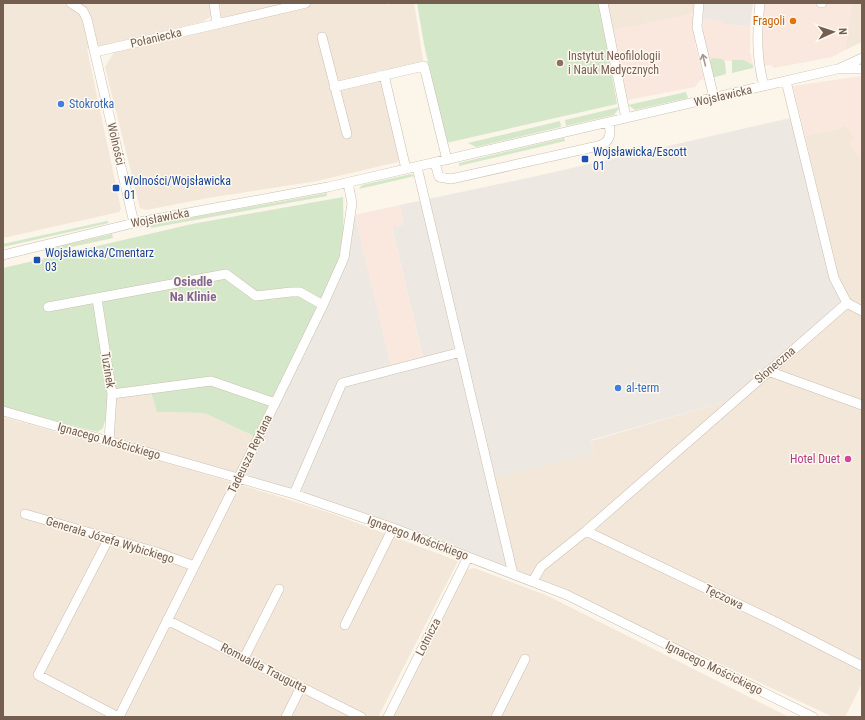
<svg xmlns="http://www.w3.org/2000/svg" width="865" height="720" viewBox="0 0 865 720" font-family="'Roboto Condensed',sans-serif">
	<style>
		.residential { fill: #f2e7d9 }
		.commercial { fill: #fae8df }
		.industrial { fill: #ede8e2 }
		.green { fill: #d4e8c9 }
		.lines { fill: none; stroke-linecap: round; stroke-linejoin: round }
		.minor-casing { stroke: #cdbeb0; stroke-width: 10 }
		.minor { stroke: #fff; stroke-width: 9 }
		.oneway { stroke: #a5968d }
		.food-dot { fill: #e8710a; stroke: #fef9f0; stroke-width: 1.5 }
		.education-dot { fill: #8d6e63; stroke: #fef9f0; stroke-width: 1.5 }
		.shop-dot { fill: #3f7fe0; stroke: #fef9f0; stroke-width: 1.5 }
		.transit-dot { fill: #1a4fb4; stroke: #fef9f0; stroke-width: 1.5 }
		.hotel-dot { fill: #d1479c; stroke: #fef9f0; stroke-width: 1.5 }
		.labels { text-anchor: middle; stroke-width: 3; stroke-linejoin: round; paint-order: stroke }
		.food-label { font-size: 12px; fill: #c56008; stroke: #fef9f0; text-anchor: end }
		.street-label { font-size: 12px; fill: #745e4f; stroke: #fef9f0 }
		.education-label { font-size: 12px; fill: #785e54; stroke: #fef9f0; text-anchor: start }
		.shop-label { font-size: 12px; fill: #366cbe; stroke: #fef9f0; text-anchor: start }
		.transit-label { font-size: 12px; fill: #164399; stroke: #fef9f0; text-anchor: start }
		.hotel-label { font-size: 12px; fill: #b23c85; stroke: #fef9f0; text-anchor: end }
		.neighbourhood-label { font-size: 13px; font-weight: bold; fill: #846790; stroke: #fef9f0 }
	</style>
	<rect width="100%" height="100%" fill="#fbf5ea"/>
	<path class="residential" d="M 3,3 L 210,3 L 212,16 L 202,22 L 87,49 L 121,209 L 119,212 L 3,238 Z
		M 220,3 L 387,3 L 388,5 L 394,3 L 414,3 L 424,66 L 384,75 L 399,159 L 398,162 L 317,181 L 208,198 L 146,210 L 140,208 L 105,67 L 114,52 L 222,28 Z
		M 606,3 L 694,3 L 693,14 L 611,31 Z
		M 852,3 L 862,3 L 862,42 L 845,50 Z
		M 845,124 L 855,139 L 850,143 L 862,160 L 862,683 L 845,717 L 833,717 L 567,592 L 539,580 L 544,568 L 850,301 L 838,278 L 805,136 L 841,128 Z
		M 150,389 L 157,412 L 204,413 L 258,438 L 239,477 L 109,441 L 112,394 Z
		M 737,398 L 541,567 L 533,581 L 513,574 L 491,479 L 594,453 L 591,441 Z
		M 3,417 L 195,471 L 290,500 L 333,514 L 458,561 L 378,717 L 3,717 Z
		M 474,568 L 548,596 L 789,717 L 392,717 L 466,570 Z"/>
	<path class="commercial" d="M 763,3 L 852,3 L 845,50 L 832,57 L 774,68 L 771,65 L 763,66 L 761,32 Z
		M 693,14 L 695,45 L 704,79 L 699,81 L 695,87 L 627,100 L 611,31 Z
		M 703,19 L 722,21 L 722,24 L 750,26 L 750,52 L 753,65 L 744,60 L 724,61 L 712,58 L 709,62 L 702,37 Z
		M 862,76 L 862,160 L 850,143 L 855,139 L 845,125 L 841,128 L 805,136 L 793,86 Z
		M 400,205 L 404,225 L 392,228 L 424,362 L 392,370 L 355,215 Z"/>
	<path class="industrial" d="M 704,3 L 753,3 L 750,26 L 722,24 L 722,21 L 703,19 Z
		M 795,117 L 832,270 L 847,303 L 737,398 L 591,440 L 594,454 L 491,479 L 513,574 L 239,477 L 323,305 L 352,203 L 392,370 L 424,361 L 392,227 L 404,225 L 400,205 L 537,176 Z"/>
	<path class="green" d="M 417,3 L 599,3 L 617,104 L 446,143 L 424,44 Z
		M 712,58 L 722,59 L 725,62 L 726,74 L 712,78 L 709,62 Z
		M 732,60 L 744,60 L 753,65 L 753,68 L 732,73 Z
		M 686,92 L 688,98 L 635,110 L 628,105 Z
		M 620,107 L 614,115 L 566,126 L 565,120 Z
		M 560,121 L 561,127 L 476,147 L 468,143 Z
		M 564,138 L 565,141 L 459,166 L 459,163 Z
		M 411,174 L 415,176 L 359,189 L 362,185 Z
		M 327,193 L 327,196 L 151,228 L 150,225 Z
		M 343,197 L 344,258 L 258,438 L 204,413 L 157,412 L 150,389 L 112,394 L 103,428 L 98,432 L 3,407 L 3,268 L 192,224 Z
		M 107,221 L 109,223 L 3,247 L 3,244 Z
		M 112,234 L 113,238 L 44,253 L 60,246 Z"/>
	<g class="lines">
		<defs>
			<path id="minor" d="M 71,3 L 83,11 L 87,19 L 134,223
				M 603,3 L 626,118
				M 699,3 L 697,27 L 714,98
				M 760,3 C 757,31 756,58 764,86
				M 821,3 L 822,3
				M 217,24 L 306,3
				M 322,37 L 347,134
				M 95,52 L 217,24 L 214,3
				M 840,68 L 862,58
				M 384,75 L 406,169
				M 334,87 L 424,66 L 447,160
				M 435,163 L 439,177 L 451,179 L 598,146 C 611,142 611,134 609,122
				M 417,167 L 513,574
				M 3,255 L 134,223 L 328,187 L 837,69 L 862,69
				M 97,299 L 112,394 L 109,441
				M 847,303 L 862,311
				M 48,307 L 226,274 L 256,296 L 291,292 L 300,292 L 323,305
				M 768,371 L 862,405
				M 112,394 L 211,381 L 275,403
				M 3,411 L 294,494 L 393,528 L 567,595 L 813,717
				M 294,494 L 342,383 L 461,352
				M 25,514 L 156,552 L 194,566
				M 586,531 L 776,622 L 862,666
				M 109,538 L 38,675 L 118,717
				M 533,581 L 541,567 L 586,531 L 847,303 L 834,278 L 786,81
				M 167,620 L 361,717
				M 345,625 L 393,528
				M 244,658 L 279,589
				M 119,717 L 239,477 L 323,305 L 344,258 L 352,203 L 348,183
				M 286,717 L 301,687
				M 388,717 L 468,557
				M 496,717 L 525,659"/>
		</defs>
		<use href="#minor" class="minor-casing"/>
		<use href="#minor" class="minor"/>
	</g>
	<defs><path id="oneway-shaft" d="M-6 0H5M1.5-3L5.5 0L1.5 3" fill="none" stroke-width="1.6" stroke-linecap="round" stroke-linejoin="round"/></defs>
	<use class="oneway" href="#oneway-shaft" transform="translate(704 60) rotate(-104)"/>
	<circle class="food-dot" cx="793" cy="21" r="4"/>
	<circle class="education-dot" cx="560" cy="63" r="4"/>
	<g class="shop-dot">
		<circle cx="61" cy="104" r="4"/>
		<circle cx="618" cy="388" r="4"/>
	</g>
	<g class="transit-dot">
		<rect x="581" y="155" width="8" height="8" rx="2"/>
		<rect x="112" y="184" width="8" height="8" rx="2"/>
		<rect x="33" y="256" width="8" height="8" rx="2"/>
	</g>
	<circle class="hotel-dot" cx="848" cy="459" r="4"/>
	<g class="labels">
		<g class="food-label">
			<text x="785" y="25">Fragoli</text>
		</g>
		<g class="street-label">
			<text transform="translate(156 38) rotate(-13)" y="4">Połaniecka</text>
			<text transform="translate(723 96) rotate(-13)" y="4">Wojsławicka</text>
			<text transform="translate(116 144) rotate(77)" y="4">Wolności</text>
			<text transform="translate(160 218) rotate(-11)" y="4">Wojsławicka</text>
			<text transform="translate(775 365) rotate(-41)" y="4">Słoneczna</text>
			<text transform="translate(108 370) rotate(81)" y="4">Tuzinek</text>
			<text transform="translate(109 441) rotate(16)" y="4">Ignacego Mościckiego</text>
			<text transform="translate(250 454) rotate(-64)" y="4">Tadeusza Reytana</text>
			<text transform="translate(418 538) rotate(20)" y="4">Ignacego Mościckiego</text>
			<text transform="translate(110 540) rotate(17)" y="4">Generała Józefa Wybickiego</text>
			<text transform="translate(724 597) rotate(26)" y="4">Tęczowa</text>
			<text transform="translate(428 637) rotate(-63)" y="4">Lotnicza</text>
			<text transform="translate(264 668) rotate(27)" y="4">Romualda Traugutta</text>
			<text transform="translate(714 668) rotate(26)" y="4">Ignacego Mościckiego</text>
		</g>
		<g class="education-label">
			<text x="568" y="60">Instytut Neofilologii<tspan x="568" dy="14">i Nauk Medycznych</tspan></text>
		</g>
		<g class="shop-label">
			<text x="69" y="108">Stokrotka</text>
			<text x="626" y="392">al-term</text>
		</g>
		<g class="transit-label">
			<text x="593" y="156">Wojsławicka/Escott<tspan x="593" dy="14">01</tspan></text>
			<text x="124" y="185">Wolności/Wojsławicka<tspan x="124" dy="14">01</tspan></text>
			<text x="45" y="257">Wojsławicka/Cmentarz<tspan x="45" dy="14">03</tspan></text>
		</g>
		<g class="hotel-label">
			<text x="840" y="463">Hotel Duet</text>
		</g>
		<g class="neighbourhood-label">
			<text x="193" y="286">Osiedle<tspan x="193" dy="15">Na Klinie</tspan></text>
		</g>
	</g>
	<rect width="865" height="720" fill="none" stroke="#745e4f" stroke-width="8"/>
	<g transform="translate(833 32) rotate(87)" stroke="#fef9f0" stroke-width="3" paint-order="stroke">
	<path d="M0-3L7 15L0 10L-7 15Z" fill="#745e4f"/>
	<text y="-6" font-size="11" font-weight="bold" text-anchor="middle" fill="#745e4f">N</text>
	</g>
</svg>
